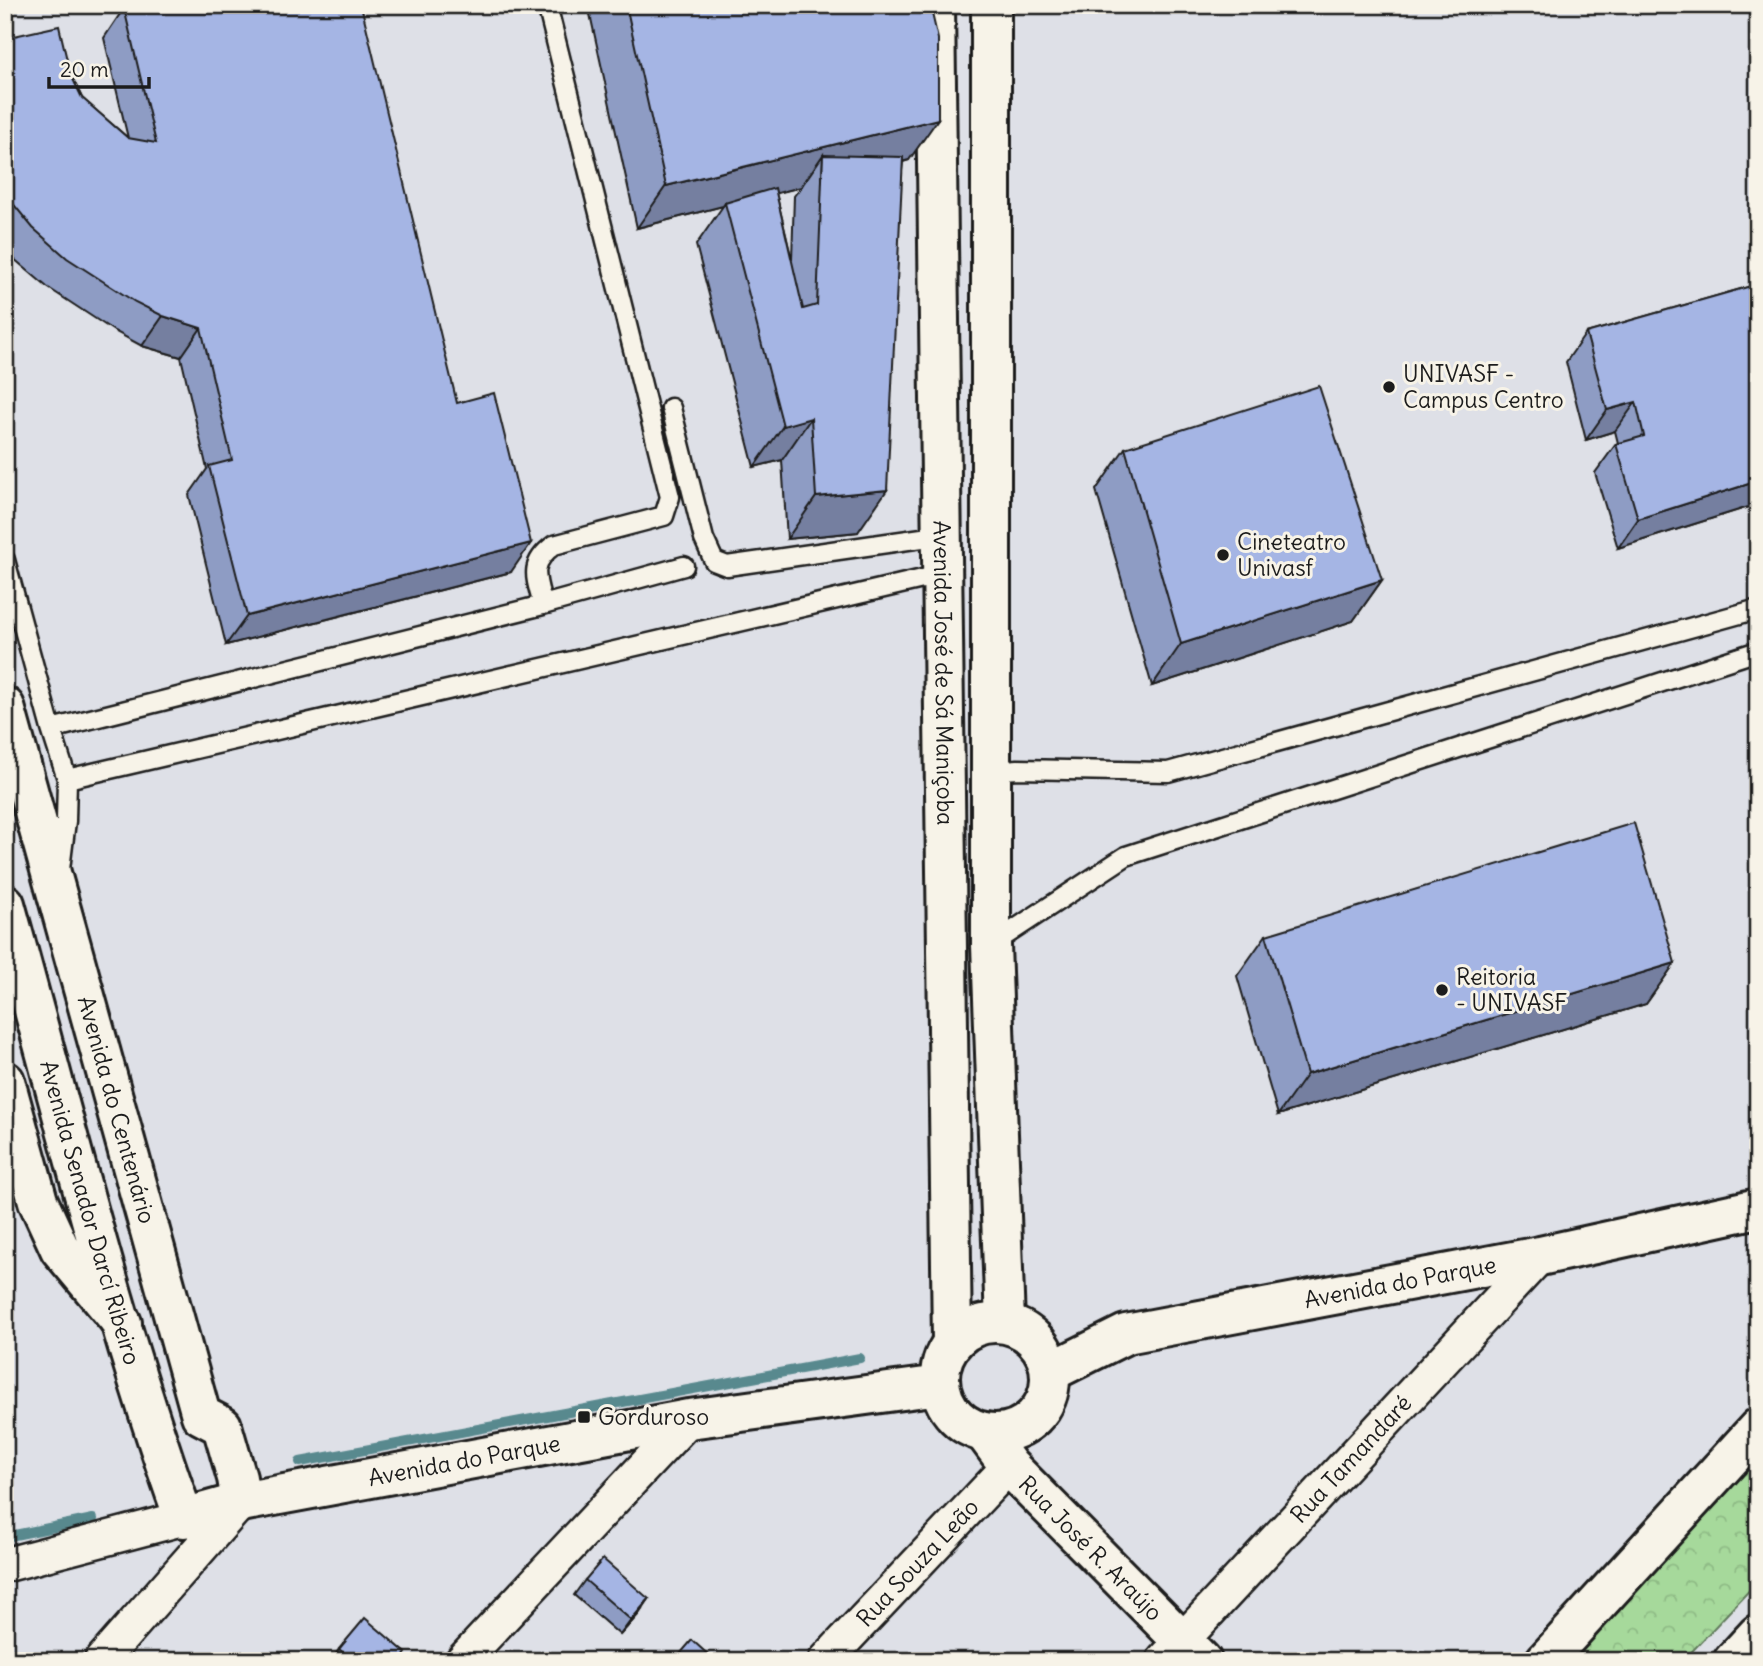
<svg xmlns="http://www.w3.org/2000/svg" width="1763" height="1666" viewBox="0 0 1763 1666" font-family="Delius,sans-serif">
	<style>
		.park { fill: url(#park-crowns); stroke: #617a5c; stroke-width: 2 }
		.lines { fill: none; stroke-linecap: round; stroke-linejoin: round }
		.stream { stroke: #59898e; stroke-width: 10 }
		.service-casing { stroke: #1c1c1c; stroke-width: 23 }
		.minor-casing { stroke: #1c1c1c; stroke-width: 38 }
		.tertiary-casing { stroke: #1c1c1c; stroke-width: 44 }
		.secondary-casing { stroke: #1c1c1c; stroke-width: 44 }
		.service { stroke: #f7f3e8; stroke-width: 18 }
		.minor { stroke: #f7f3e8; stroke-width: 33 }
		.tertiary { stroke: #f7f3e8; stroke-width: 38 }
		.secondary { stroke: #f7f3e8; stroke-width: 38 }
		.wall { fill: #8e9cc4; stroke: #1c1c1c; stroke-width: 2; fill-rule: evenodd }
		.shaded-wall { fill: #747fa0; stroke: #1c1c1c; stroke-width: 2 }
		.building { fill: #a5b5e4; stroke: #1c1c1c; stroke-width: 2 }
		.poi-dot { fill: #1c1c1c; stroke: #f7f3e8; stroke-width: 2.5 }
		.labels { text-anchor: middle; stroke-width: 6; stroke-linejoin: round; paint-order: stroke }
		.poi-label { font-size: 23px; fill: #1c1c1c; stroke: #f7f3e8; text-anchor: start }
		.street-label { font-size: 23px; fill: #1c1c1c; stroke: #f7f3e8 }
	</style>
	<defs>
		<pattern id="park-crowns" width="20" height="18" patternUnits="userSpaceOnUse" patternTransform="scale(1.75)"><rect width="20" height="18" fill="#a6d99b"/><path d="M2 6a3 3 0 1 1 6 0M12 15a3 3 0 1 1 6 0" fill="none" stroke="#8eba85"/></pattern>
	</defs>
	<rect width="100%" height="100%" fill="#dee0e7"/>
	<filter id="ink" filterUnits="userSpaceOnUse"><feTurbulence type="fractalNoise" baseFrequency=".0143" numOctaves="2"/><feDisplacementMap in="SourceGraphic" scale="14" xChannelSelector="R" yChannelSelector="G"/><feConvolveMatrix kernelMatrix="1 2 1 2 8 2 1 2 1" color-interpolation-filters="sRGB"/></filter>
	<g filter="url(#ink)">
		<path class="park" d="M 1758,1434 L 1758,1581 L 1683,1661 L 1544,1661 Z"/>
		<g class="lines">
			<path class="stream" d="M 300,1462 L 860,1358
				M 5,1537 L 93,1519"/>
			<defs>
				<path id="service" d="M 671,408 L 704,539 L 714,561 L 727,566 L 741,564 L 943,535
					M 5,560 L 51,729 L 67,779 L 66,821 L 60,869
					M 543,605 C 536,578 528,564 554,545 L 664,516 L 670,497 L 547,5
					M 51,729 L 543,605 L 684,566
					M 990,771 L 1018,769 L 1168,772 L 1758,609
					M 67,779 L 944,574
					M 991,945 L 1126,856 L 1758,651"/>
				<g id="minor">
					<path d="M 5,1565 L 184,1518"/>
					<path d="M 101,1661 L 241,1502"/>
					<path d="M 462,1661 L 689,1419"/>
					<path id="s1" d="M 825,1661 L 1009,1466"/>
					<path id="s2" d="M 1163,1661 L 1540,1256"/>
				</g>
				<path id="tertiary" d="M 5,1081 L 38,1201 L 60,1249 L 122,1323
					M 1545,1661 L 1758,1428
					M 1733,1661 L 1758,1634"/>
				<g id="secondary">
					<path id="s3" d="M 935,5 L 952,1343"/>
					<path d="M 991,5 L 991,945 L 1005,1323"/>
					<path id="s4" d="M 5,707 L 201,1415 L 222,1426 L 237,1478 L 241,1502"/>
					<path id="s5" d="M 5,904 C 62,1109 112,1317 184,1518 L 241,1502 L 689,1419 L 940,1385"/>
					<circle cx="995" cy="1378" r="55"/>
					<path id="s6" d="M 1050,1372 L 1126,1334 L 1540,1256 L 1758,1208"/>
					<path id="s7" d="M 984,1432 L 1009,1466 L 1202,1661"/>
				</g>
			</defs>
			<use href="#service" class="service-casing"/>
			<use href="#minor" class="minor-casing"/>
			<use href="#tertiary" class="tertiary-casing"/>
			<use href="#secondary" class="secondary-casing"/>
			<use href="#service" class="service"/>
			<use href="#minor" class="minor"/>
			<use href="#tertiary" class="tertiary"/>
			<use href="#secondary" class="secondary"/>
		</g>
		<path class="wall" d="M 588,5 L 930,5 L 909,160 L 903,162 L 858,532 L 787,539 L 782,460 L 754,467 L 696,245 L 723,206 L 637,228 ZM 801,187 L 794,196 L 792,260 L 776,193 Z
			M 124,8 L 457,403 L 511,572 L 226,645 L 189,495 L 207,469 L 181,357 L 142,346 L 114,331 L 47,287 L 13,258 L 5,248 L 5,38 L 70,73 L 82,98 L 128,138 L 104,38 Z
			M 1758,284 L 1758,504 L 1618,548 L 1595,473 L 1616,444 L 1618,443 L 1615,431 L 1586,440 L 1566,362 L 1586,333 Z
			M 1125,448 L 1382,580 L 1353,621 L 1152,686 L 1096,490 Z
			M 1266,935 L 1675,963 L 1646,1004 L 1278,1115 L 1237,976 Z
			M 585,1580 L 649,1599 L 639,1614 L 620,1635 L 574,1595 Z
			M 339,1649 L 401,1661 L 331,1661 Z"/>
		<path class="shaded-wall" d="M 938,119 L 909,160 L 822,182 L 823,155 L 801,187 L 726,206 L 725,203 L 723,206 L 637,228 L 666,186 Z
			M 163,316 L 201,328 L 181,357 L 142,346 Z
			M 1636,402 L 1615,431 L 1586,440 L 1607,410 Z
			M 811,418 L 782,460 L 754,467 L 783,426 Z
			M 1758,481 L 1758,504 L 1618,548 L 1638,519 Z
			M 887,490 L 858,532 L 787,539 L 816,497 Z
			M 531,543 L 511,572 L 226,645 L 247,616 Z
			M 1382,580 L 1353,621 L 1152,686 L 1181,644 Z
			M 1675,963 L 1646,1004 L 1278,1115 L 1307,1074 Z
			M 649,1599 L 639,1614 L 620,1635 L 631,1620 Z"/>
		<path class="building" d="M 137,5 L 361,5 L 457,403 L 494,393 L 531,543 L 247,616 L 209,466 L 232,460 L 201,328 L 163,316 L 135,302 L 67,258 L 33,228 L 5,194 L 5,38 L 59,26 L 70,73 L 82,98 L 128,138 L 156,143 L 124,8 Z
			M 626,5 L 930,5 L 938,39 L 938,119 L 666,186 Z
			M 823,155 L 903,157 L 887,490 L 816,497 L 811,418 L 783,426 L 725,203 L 775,188 L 803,309 L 817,305 Z
			M 1758,284 L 1758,481 L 1638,519 L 1616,444 L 1644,436 L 1636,402 L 1607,410 L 1586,333 Z
			M 1319,386 L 1382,580 L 1181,644 L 1125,448 Z
			M 1634,823 L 1675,963 L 1307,1074 L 1266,935 Z
			M 603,1559 L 649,1599 L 631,1620 L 585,1580 Z
			M 365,1618 L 406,1653 L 400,1661 L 353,1661 L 339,1649 Z
			M 692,1640 L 715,1661 L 674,1661 Z"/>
	</g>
	<g class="poi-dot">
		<circle cx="1389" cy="387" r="7"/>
		<circle cx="1223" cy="555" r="7"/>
		<circle cx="1442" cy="990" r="7"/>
		<rect x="577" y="1410" width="14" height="14" rx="3.5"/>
	</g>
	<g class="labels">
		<g class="poi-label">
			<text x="1403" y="382">UNIVASF -<tspan x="1403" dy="26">Campus Centro</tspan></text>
			<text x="1237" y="550">Cineteatro<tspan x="1237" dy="26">Univasf</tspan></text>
			<text x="1456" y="985">Reitoria<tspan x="1456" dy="26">- UNIVASF</tspan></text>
			<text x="598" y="1425">Gorduroso</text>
		</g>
		<g class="street-label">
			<text dy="8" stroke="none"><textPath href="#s3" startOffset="668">Avenida José de Sá Maniçoba</textPath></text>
			<text dy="8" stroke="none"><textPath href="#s4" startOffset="418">Avenida do Centenário</textPath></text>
			<text dy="8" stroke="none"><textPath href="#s5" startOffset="320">Avenida Senador Darcí Ribeiro</textPath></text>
			<text dy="8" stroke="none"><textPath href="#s6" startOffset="364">Avenida do Parque</textPath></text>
			<text dy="8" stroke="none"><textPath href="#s2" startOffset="276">Rua Tamandaré</textPath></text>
			<text dy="8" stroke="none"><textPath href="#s5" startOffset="926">Avenida do Parque</textPath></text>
			<text dy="8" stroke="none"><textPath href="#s7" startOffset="158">Rua José R. Araújo</textPath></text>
			<text dy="8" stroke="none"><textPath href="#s1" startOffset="135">Rua Souza Leão</textPath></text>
		</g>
	</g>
	<rect width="1763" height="1666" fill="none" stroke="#f7f3e8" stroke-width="28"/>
	<rect x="14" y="14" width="1735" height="1638" fill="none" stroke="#1c1c1c" stroke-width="2.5" filter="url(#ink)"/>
	<path d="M49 77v10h100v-10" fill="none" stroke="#1c1c1c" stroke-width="3.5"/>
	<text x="60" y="77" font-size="21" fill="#1c1c1c" stroke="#f7f3e8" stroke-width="5" paint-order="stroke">20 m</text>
</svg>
